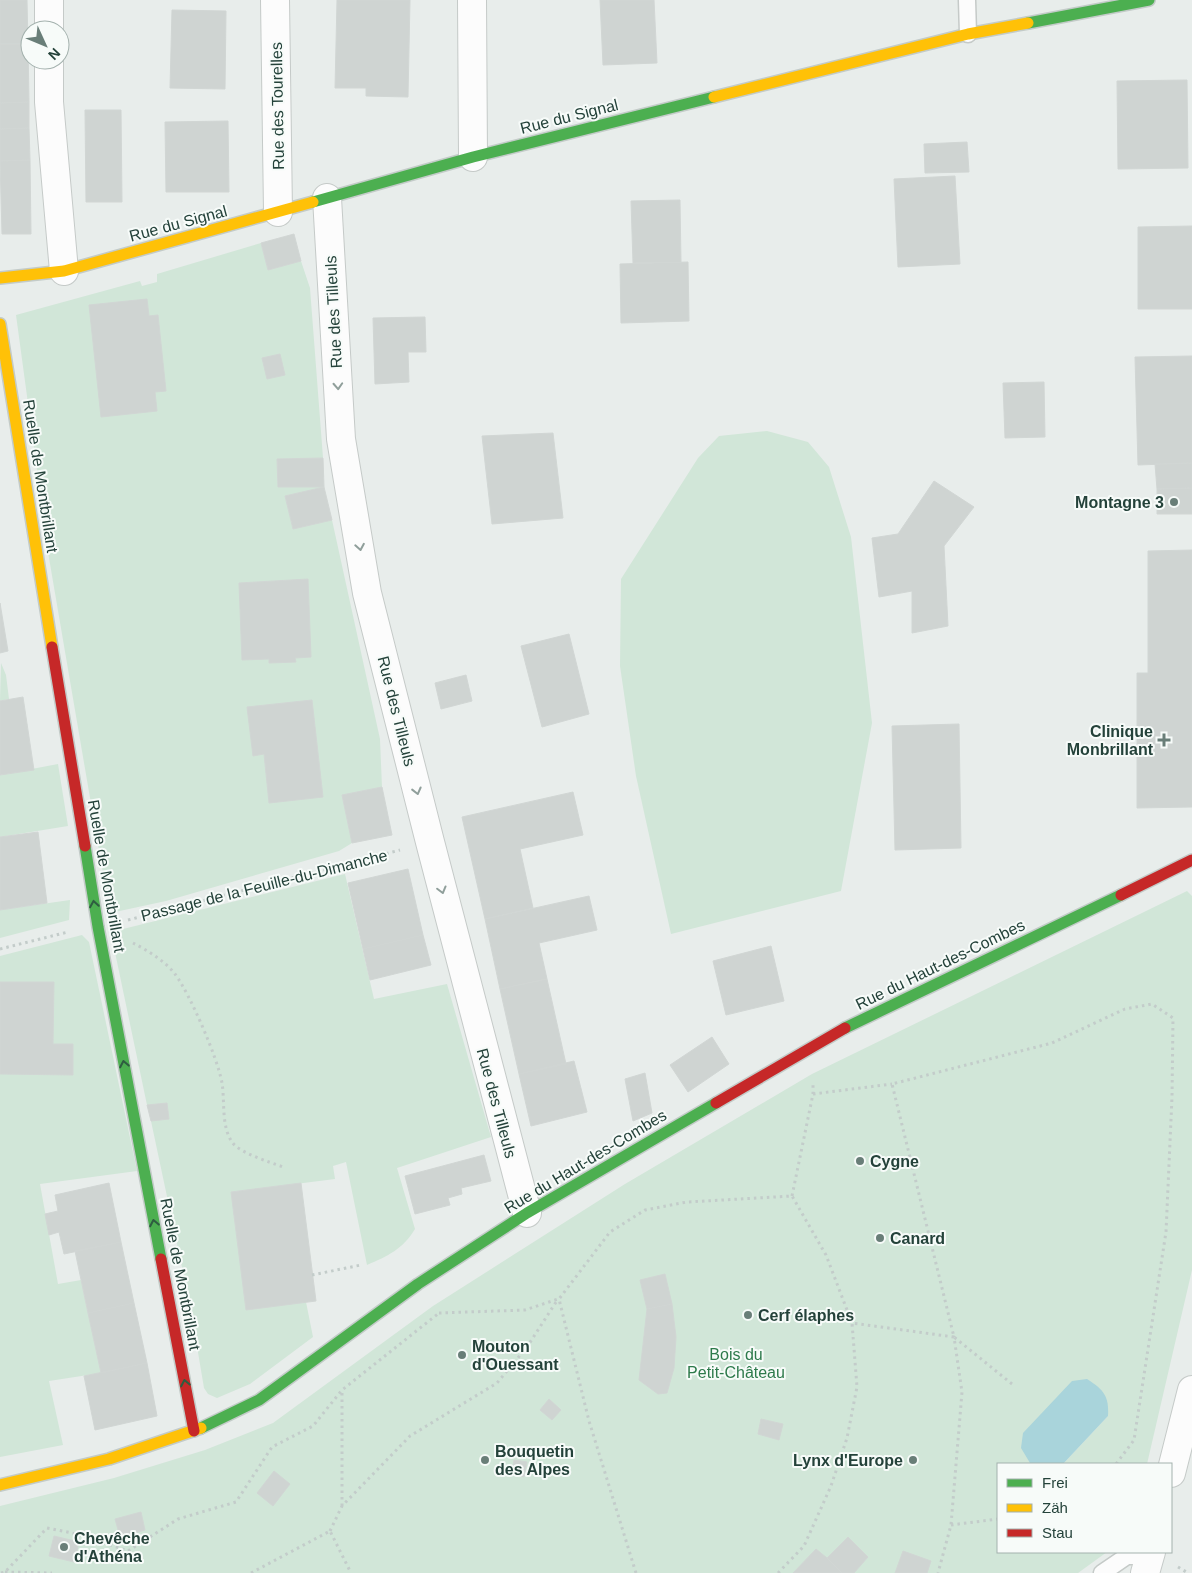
<svg xmlns="http://www.w3.org/2000/svg" width="1192" height="1573" viewBox="0 0 1192 1573" font-family="Arial,sans-serif">
	<style>
		.green { fill: #d1e6d8 }
		.water { fill: #a9d4db }
		.building { fill: #cfd4d2; stroke: #d1d6d4 }
		.lines { fill: none; stroke-linecap: round; stroke-linejoin: round }
		.lane-casing { stroke: #c5cac8; stroke-width: 19 }
		.street-casing { stroke: #c5cac8; stroke-width: 30 }
		.fast-casing { stroke: #c3cbc8; stroke-width: 14 }
		.slow-casing { stroke: #c3cbc8; stroke-width: 14 }
		.jam-casing { stroke: #c3cbc8; stroke-width: 14 }
		.path { stroke: #c3ccca; stroke-width: 3; stroke-dasharray: 2.5 4; stroke-linecap: butt }
		.lane { stroke: #fcfcfc; stroke-width: 16 }
		.street { stroke: #fcfcfc; stroke-width: 28 }
		.fast { stroke: #4caf50; stroke-width: 11 }
		.slow { stroke: #ffc107; stroke-width: 11 }
		.jam { stroke: #c62828; stroke-width: 11 }
		.oneway { stroke: #909f9b }
		.oneway2 { stroke: #2e5d40 }
		.poi-dot { fill: #697e78; stroke: #f7fbf9; stroke-width: 2 }
		.labels { text-anchor: middle; stroke-width: 4; stroke-linejoin: round; paint-order: stroke }
		.street-label { font-size: 16px; fill: #24423a; stroke: #f7fbf9 }
		.poi-label { font-size: 16px; font-weight: bold; fill: #24423a; stroke: #f7fbf9; text-anchor: start }
		.park-label { font-size: 16px; fill: #2d7a4b; stroke: #f7fbf9 }
	</style>
	<rect width="100%" height="100%" fill="#e8edeb"/>
	<path class="green" d="M 261,243 L 268,270 L 301,261 L 310,288 L 323,458 L 277,459 L 278,487 L 324,487 L 285,496 L 293,529 L 332,520 L 380,739 L 382,787 L 342,795 L 352,843 L 339,851 L 166,901 L 115,912 L 109,909 L 49,558 L 16,315 L 140,281 L 142,286 L 157,282 L 157,274 Z
		M 767,431 L 808,442 L 829,467 L 851,537 L 872,723 L 841,891 L 671,934 L 636,776 L 620,666 L 621,579 L 698,458 L 719,436 Z
		M 1,663 L 6,675 L 9,699 L 0,701 Z
		M 58,764 L 68,826 L 0,837 L 0,775 Z
		M 345,874 L 374,999 L 447,984 L 491,1137 L 397,1168 L 415,1229 C 403,1249 388,1256 367,1265 L 346,1162 L 333,1166 L 335,1179 L 231,1192 L 306,1302 L 313,1337 L 250,1384 L 217,1398 L 208,1394 L 204,1388 L 190,1305 L 151,1121 L 169,1119 L 167,1103 L 147,1105 L 112,938 L 119,930 Z
		M 1187,891 L 1192,896 L 1192,1270 L 1147,1464 L 1063,1464 L 1108,1416 L 1030,1463 L 1032,1464 L 998,1464 L 998,1552 L 1107,1552 L 1078,1573 L 0,1573 L 0,1506 L 114,1478 L 205,1450 L 273,1423 L 433,1306 L 625,1184 L 812,1074 Z
		M 70,900 L 69,920 L 0,938 L 0,910 Z
		M 82,935 L 89,942 L 137,1171 L 40,1184 L 58,1284 L 81,1280 L 101,1373 L 49,1381 L 63,1445 L 0,1457 L 0,956 Z"/>
	<path class="water" d="M 1087,1379 C 1104,1390 1109,1396 1108,1416 L 1063,1464 L 1030,1463 L 1021,1448 L 1023,1433 L 1072,1381 Z"/>
	<path class="building" d="M 0,0 L 27,0 L 28,44 L 0,44 Z
		M 337,0 L 410,0 L 408,97 L 366,96 L 366,88 L 335,88 Z
		M 600,0 L 654,0 L 657,63 L 603,65 Z
		M 172,10 L 226,11 L 225,89 L 170,88 Z
		M 0,44 L 28,44 L 29,102 L 0,103 Z
		M 1187,80 L 1188,168 L 1118,169 L 1117,81 Z
		M 29,102 L 29,128 L 0,129 L 0,103 Z
		M 85,110 L 121,110 L 122,202 L 86,202 Z
		M 228,121 L 229,192 L 166,192 L 165,122 Z
		M 29,128 L 30,160 L 0,161 L 0,129 Z
		M 967,142 L 969,172 L 925,173 L 924,144 Z
		M 30,160 L 31,234 L 2,234 L 0,161 Z
		M 955,176 L 960,264 L 898,267 L 894,179 Z
		M 680,200 L 681,262 L 633,263 L 631,201 Z
		M 1192,226 L 1192,309 L 1138,309 L 1138,227 Z
		M 294,234 L 301,261 L 268,270 L 261,243 Z
		M 688,262 L 689,321 L 621,323 L 620,264 Z
		M 147,299 L 149,316 L 158,315 L 166,391 L 155,392 L 157,411 L 101,417 L 89,305 Z
		M 425,317 L 426,352 L 408,352 L 409,382 L 375,384 L 373,318 Z
		M 280,354 L 285,375 L 267,379 L 262,358 Z
		M 1192,356 L 1192,463 L 1138,465 L 1135,357 Z
		M 1044,382 L 1045,437 L 1005,438 L 1003,383 Z
		M 553,433 L 563,518 L 492,524 L 482,436 Z
		M 323,458 L 324,487 L 278,487 L 277,459 Z
		M 1192,463 L 1192,488 L 1157,489 L 1155,464 Z
		M 934,481 L 974,507 L 944,546 L 948,626 L 912,633 L 912,591 L 879,597 L 872,538 L 898,534 Z
		M 324,487 L 332,520 L 293,529 L 285,496 Z
		M 1192,488 L 1192,514 L 1157,514 L 1157,489 Z
		M 1192,550 L 1192,807 L 1137,808 L 1137,673 L 1148,673 L 1148,551 Z
		M 308,579 L 311,657 L 295,658 L 296,662 L 269,663 L 269,659 L 242,660 L 239,583 Z
		M 0,603 L 8,651 L 0,653 Z
		M 569,634 L 589,714 L 542,727 L 521,646 Z
		M 466,675 L 472,701 L 441,709 L 435,683 Z
		M 23,697 L 34,770 L 0,775 L 0,701 Z
		M 312,700 L 323,797 L 269,803 L 264,754 L 253,756 L 247,707 Z
		M 959,724 L 961,848 L 895,850 L 892,726 Z
		M 382,787 L 392,835 L 352,843 L 342,795 Z
		M 573,792 L 583,835 L 520,849 L 533,908 L 485,919 L 462,817 Z
		M 38,832 L 47,903 L 0,910 L 0,837 Z
		M 408,869 L 423,935 L 363,949 L 348,883 Z
		M 589,896 L 597,930 L 539,943 L 547,979 L 500,989 L 485,919 Z
		M 423,935 L 431,965 L 370,980 L 363,949 Z
		M 771,946 L 784,1001 L 726,1015 L 713,961 Z
		M 547,979 L 566,1064 L 519,1074 L 500,989 Z
		M 0,982 L 54,982 L 53,1044 L 73,1044 L 73,1075 L 0,1074 Z
		M 712,1037 L 729,1064 L 688,1092 L 670,1065 Z
		M 574,1061 L 587,1112 L 531,1126 L 519,1074 Z
		M 645,1073 L 652,1113 L 633,1121 L 625,1079 Z
		M 167,1103 L 169,1119 L 151,1121 L 147,1105 Z
		M 484,1155 L 491,1181 L 461,1188 L 462,1194 L 448,1198 L 450,1205 L 415,1214 L 405,1176 Z
		M 109,1183 L 121,1242 L 64,1254 L 59,1232 L 49,1235 L 45,1214 L 58,1211 L 55,1195 Z
		M 301,1183 L 316,1301 L 246,1310 L 231,1192 Z
		M 121,1242 L 134,1303 L 88,1313 L 75,1251 Z
		M 665,1274 L 672,1304 L 647,1309 L 640,1280 Z
		M 134,1303 L 147,1363 L 101,1373 L 88,1313 Z
		M 672,1304 L 676,1337 L 674,1368 L 667,1393 L 658,1394 L 639,1380 L 647,1309 Z
		M 147,1363 L 157,1416 L 95,1430 L 84,1376 Z
		M 549,1399 L 561,1410 L 552,1420 L 540,1410 Z
		M 761,1419 L 783,1424 L 779,1440 L 758,1434 Z
		M 514,1460 L 527,1462 L 524,1477 L 512,1474 Z
		M 274,1471 L 290,1484 L 273,1506 L 257,1493 Z
		M 141,1512 L 145,1530 L 120,1537 L 115,1519 Z
		M 54,1536 L 79,1542 L 74,1562 L 49,1556 Z
		M 848,1537 L 868,1557 L 854,1573 L 842,1573 L 827,1558 Z
		M 816,1549 L 827,1558 L 842,1573 L 793,1573 Z
		M 903,1551 L 931,1561 L 927,1573 L 895,1573 Z"/>
	<g class="lines">
		<defs>
			<path id="lane" d="M 967,0 L 968,34
				M 1102,1573 L 1127,1556 L 1150,1556"/>
			<path id="street" d="M 49,0 L 49,30
				M 275,0 L 278,212
				M 472,0 L 473,157
				M 49,60 L 49,102 L 64,271
				M 327,198 L 341,439 L 367,593 L 430,842 L 527,1213
				M 1171,1473 L 1192,1390
				M 1145,1573 L 1151,1552"/>
			<path id="fast" d="M 1028,23 L 1149,0
				M 313,202 L 473,157 L 714,97
				M 85,846 L 98,927 L 161,1259
				M 845,1028 L 1121,895
				M 201,1428 L 259,1400 L 418,1284 L 527,1213 L 716,1103"/>
			<path id="slow" d="M 714,97 L 968,34 L 1028,23
				M 0,278 L 64,271 L 313,202
				M 0,324 L 52,647
				M 0,1485 L 109,1459 L 201,1428"/>
			<path id="jam" d="M 52,647 L 85,846
				M 1121,895 L 1192,860
				M 716,1103 L 845,1028
				M 161,1259 L 194,1431"/>
		</defs>
		<use href="#lane" class="lane-casing"/>
		<use href="#street" class="street-casing"/>
		<use href="#fast" class="fast-casing"/>
		<use href="#slow" class="slow-casing"/>
		<use href="#jam" class="jam-casing"/>
		<path class="path" d="M 128,920 L 400,850
			M 133,943 C 147,950 165,961 175,974 C 190,994 218,1059 222,1083 C 225,1101 221,1126 232,1142 C 239,1153 270,1162 283,1167
			M 0,949 L 68,932
			M 813,1094 L 892,1084
			M 792,1196 L 813,1094 L 813,1082
			M 312,1275 L 361,1265
			M 439,1313 L 525,1310 L 558,1299
			M 1012,1384 L 954,1337 L 892,1084 L 1052,1043 L 1125,1009 L 1152,1004 L 1173,1018 L 1172,1097 L 1166,1232 L 1134,1440 L 1116,1464
			M 342,1506 L 342,1391
			M 951,1525 L 998,1519
			M 330,1531 L 342,1506 L 410,1436 L 497,1383 L 527,1347 L 558,1299
			M 1178,1567 L 1188,1573
			M 5,1572 L 52,1573
			M 1,1573 L 5,1572 L 47,1528 L 82,1535 L 128,1551 L 178,1519 L 236,1502 L 272,1447 L 313,1426 L 342,1390 L 439,1313
			M 251,1573 L 330,1531 L 351,1573
			M 636,1573 L 589,1421 L 559,1299 L 610,1232 L 645,1210 L 687,1202 L 792,1196 L 826,1255 L 852,1323
			M 778,1573 L 804,1546 L 831,1486 L 847,1438 L 857,1387 L 852,1323 L 954,1337 L 962,1392 L 951,1525 L 938,1573"/>
		<use href="#lane" class="lane"/>
		<use href="#street" class="street"/>
		<use href="#fast" class="fast"/>
		<use href="#slow" class="slow"/>
		<use href="#jam" class="jam"/>
	</g>
	<defs><path id="oneway-chevron" d="M-2-3.5L2.5 0L-2 3.5" fill="none" stroke-width="1.6" stroke-linecap="round" stroke-linejoin="round" transform="scale(1.25)"/></defs>
	<g class="oneway">
		<use href="#oneway-chevron" transform="translate(338 386) rotate(87)"/>
		<use href="#oneway-chevron" transform="translate(360 547) rotate(80)"/>
		<use href="#oneway-chevron" transform="translate(417 791) rotate(76)"/>
		<use href="#oneway-chevron" transform="translate(442 890) rotate(75)"/>
	</g>
	<g class="oneway2">
		<use href="#oneway-chevron" transform="translate(94 904) rotate(-99)"/>
		<use href="#oneway-chevron" transform="translate(124 1064) rotate(-101)"/>
		<use href="#oneway-chevron" transform="translate(154 1223) rotate(-101)"/>
		<use href="#oneway-chevron" transform="translate(185 1383) rotate(-101)"/>
	</g>
	<g class="poi-dot">
		<circle cx="1174" cy="502" r="5"/>
		<path d="M1161.5 732.5h5v5h5v5h-5v5h-5v-5h-5v-5h5z"/>
		<circle cx="860" cy="1161" r="5"/>
		<circle cx="880" cy="1238" r="5"/>
		<circle cx="748" cy="1315" r="5"/>
		<circle cx="462" cy="1355" r="5"/>
		<circle cx="485" cy="1460" r="5"/>
		<circle cx="913" cy="1460" r="5"/>
		<circle cx="64" cy="1547" r="5"/>
	</g>
	<g class="labels">
		<g class="street-label">
			<text transform="translate(277 106) rotate(-91)" y="6">Rue des Tourelles</text>
			<text transform="translate(569 116) rotate(-14)" y="6">Rue du Signal</text>
			<text transform="translate(178 223) rotate(-15)" y="6">Rue du Signal</text>
			<text transform="translate(333 312) rotate(-93)" y="6">Rue des Tilleuls</text>
			<text transform="translate(41 476) rotate(81)" y="6">Ruelle de Montbrillant</text>
			<text transform="translate(397 711) rotate(76)" y="6">Rue des Tilleuls</text>
			<text transform="translate(107 876) rotate(80)" y="6">Ruelle de Montbrillant</text>
			<text transform="translate(264 885) rotate(-14)" y="6">Passage de la Feuille-du-Dimanche</text>
			<text transform="translate(940 964) rotate(-26)" y="6">Rue du Haut-des-Combes</text>
			<text transform="translate(497 1103) rotate(75)" y="6">Rue des Tilleuls</text>
			<text transform="translate(585 1161) rotate(-31)" y="6">Rue du Haut-des-Combes</text>
			<text transform="translate(181 1274) rotate(79)" y="6">Ruelle de Montbrillant</text>
		</g>
		<g class="poi-label">
			<text x="1164" y="508" text-anchor="end">Montagne 3</text>
			<text x="1153" y="737" text-anchor="end">Clinique<tspan x="1153" dy="18">Monbrillant</tspan></text>
			<text x="870" y="1167">Cygne</text>
			<text x="890" y="1244">Canard</text>
			<text x="758" y="1321">Cerf élaphes</text>
			<text x="472" y="1352">Mouton<tspan x="472" dy="18">d'Ouessant</tspan></text>
			<text x="495" y="1457">Bouquetin<tspan x="495" dy="18">des Alpes</tspan></text>
			<text x="903" y="1466" text-anchor="end">Lynx d'Europe</text>
			<text x="74" y="1544">Chevêche<tspan x="74" dy="18">d'Athéna</tspan></text>
		</g>
		<g class="park-label">
			<text x="736" y="1360">Bois du<tspan x="736" dy="18">Petit-Château</tspan></text>
		</g>
	</g>
	<rect x="997" y="1463" width="175" height="90" fill="#f7fbf9" stroke="#a3b1ad"/>
	<rect x="1007" y="1479" width="25" height="8" fill="#4caf50" stroke="#a3b1ad"/>
	<text x="1042" y="1488" font-size="15" fill="#24423a">Frei</text>
	<rect x="1007" y="1504" width="25" height="8" fill="#ffc107" stroke="#a3b1ad"/>
	<text x="1042" y="1513" font-size="15" fill="#24423a">Zäh</text>
	<rect x="1007" y="1529" width="25" height="8" fill="#c62828" stroke="#a3b1ad"/>
	<text x="1042" y="1538" font-size="15" fill="#24423a">Stau</text>
	<g transform="translate(45 45) rotate(134)"><circle r="24" fill="#f7fbf9" stroke="#a3b1ad"/>
	<path d="M0-4L9 19L0 12L-9 19Z" fill="#697e78"/>
	<text y="-8" font-size="14" font-weight="bold" text-anchor="middle" fill="#24423a">N</text>
	</g>
</svg>
